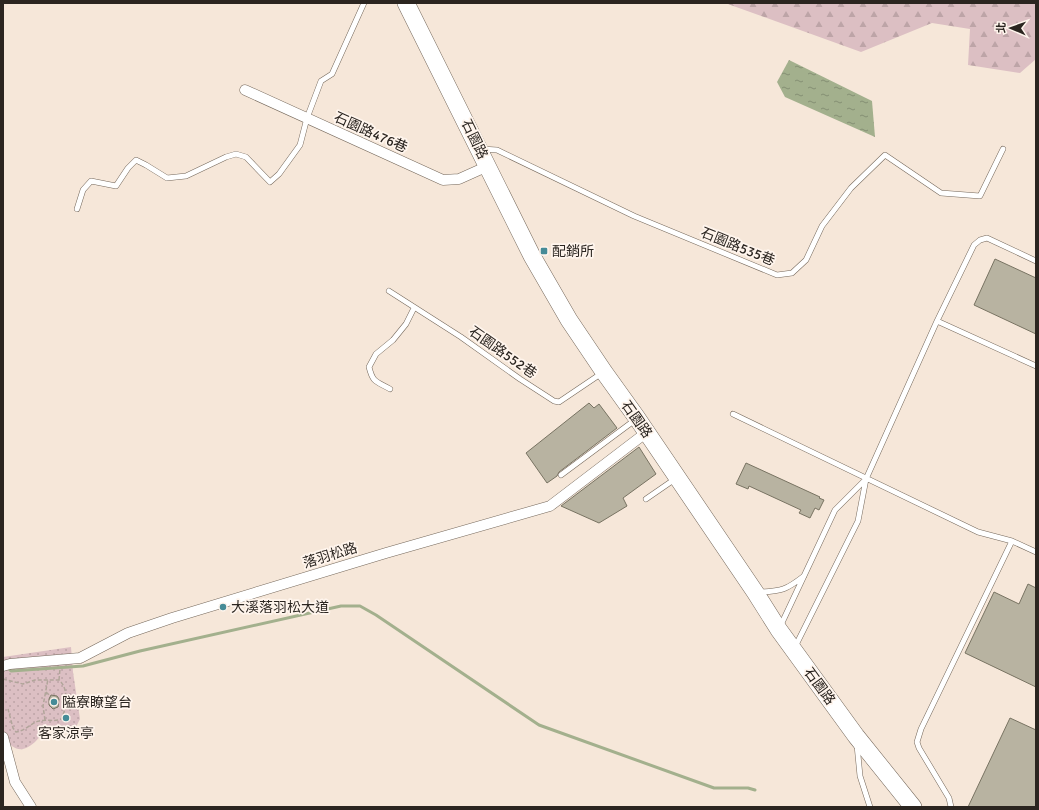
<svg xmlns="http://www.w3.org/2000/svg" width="1039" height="810" viewBox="0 0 1039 810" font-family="Signika,'Noto Sans TC',sans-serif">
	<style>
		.forest { fill: url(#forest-firs) }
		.park { fill: url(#park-dots) }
		.water { fill: url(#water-ripples) }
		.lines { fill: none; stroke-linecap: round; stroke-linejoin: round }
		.stream { stroke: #a3b08d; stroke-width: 3 }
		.building { fill: #b8b3a1; stroke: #787362 }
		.lane-casing { stroke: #75685b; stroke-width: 6 }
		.street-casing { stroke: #75685b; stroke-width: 11 }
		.primary-casing { stroke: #75685b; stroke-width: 18 }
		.path { stroke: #b1a59a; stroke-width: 1.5; stroke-dasharray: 4 2; stroke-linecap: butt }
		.lane { stroke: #fff; stroke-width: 5 }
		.street { stroke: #fff; stroke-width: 10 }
		.primary { stroke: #fff; stroke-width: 17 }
		.poi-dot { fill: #468b97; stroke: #fff5ed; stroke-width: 1.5 }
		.labels { text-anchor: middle; stroke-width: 3.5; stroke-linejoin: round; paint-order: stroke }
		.street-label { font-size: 14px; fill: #2b2520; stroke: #fff5ed }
		.poi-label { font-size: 14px; fill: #2b2520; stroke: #fff5ed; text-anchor: start }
	</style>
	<defs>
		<pattern id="forest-firs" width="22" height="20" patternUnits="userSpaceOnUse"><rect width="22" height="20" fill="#dcbfc3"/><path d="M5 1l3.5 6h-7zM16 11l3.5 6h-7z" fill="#bda4a7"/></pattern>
		<pattern id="park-dots" width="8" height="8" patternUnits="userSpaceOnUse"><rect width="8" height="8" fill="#dcbfc3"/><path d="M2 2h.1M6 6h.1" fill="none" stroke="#bda4a7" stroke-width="1.8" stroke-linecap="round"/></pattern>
		<pattern id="water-ripples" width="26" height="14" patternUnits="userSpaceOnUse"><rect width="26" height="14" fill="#a3b08d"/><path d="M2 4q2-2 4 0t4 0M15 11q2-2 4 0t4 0" fill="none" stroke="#858f73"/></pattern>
	</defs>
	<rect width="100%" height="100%" fill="#f6e7d9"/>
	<path class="forest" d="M 725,3 L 1036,3 L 1036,59 L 1020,73 L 968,65 L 970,29 L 932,23 L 861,52 Z"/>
	<path class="park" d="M 71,647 L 73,672 L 80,719 L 76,727 L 69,732 C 61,731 52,728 44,733 C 41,735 38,739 35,742 C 21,754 15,750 3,738 L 3,657 Z"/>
	<path class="water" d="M 789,60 L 872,101 L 875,137 L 785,97 L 777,82 Z"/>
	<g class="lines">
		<path class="stream" d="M 7,667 L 11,671 L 83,666 L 140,651 L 341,606 L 360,606 L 376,615 L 539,725 L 714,788 L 748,788 L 755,790"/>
	</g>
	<path class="building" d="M 995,259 L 1036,278 L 1036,334 L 974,305 Z
		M 589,403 L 594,408 L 599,404 L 617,428 L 559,472 L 557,476 L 547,483 L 526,453 Z
		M 639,447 L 656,474 L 623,498 L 627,506 L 599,523 L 561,506 Z
		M 746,463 L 820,497 L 819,498 L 824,500 L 819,510 L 815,508 L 810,518 L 799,513 L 801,510 L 749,486 L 748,489 L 736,484 Z
		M 1028,584 L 1036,588 L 1036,687 L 965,653 L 994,592 L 1019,604 Z
		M 51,695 L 57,696 L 59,699 L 58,707 L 53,709 L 49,705 L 49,699 Z
		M 1010,718 L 1036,730 L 1036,807 L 968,807 Z"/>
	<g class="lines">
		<defs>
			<path id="lane" d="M 482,149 L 497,150 L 634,216 L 777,275 L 792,273 L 806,260 L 822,226 L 851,188 L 885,155 L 941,193 L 980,196 L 1003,149
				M 77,209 L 83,190 L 91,181 L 116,186 L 128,168 L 136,160 L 146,165 L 167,178 L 186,176 L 226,157 L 236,154 L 246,157 L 270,182 L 279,174 L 300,145 L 307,118 L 321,81 L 332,74 L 364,3
				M 389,291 L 461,337 L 520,379 L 554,401 L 559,402 L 602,373
				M 937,321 L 1036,366
				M 390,389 C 376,381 373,383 369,367 L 376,354 L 393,340 L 406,324 L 414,308
				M 733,414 L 978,532 L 1012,541 L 1036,552
				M 561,475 L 635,420
				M 646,499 L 675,479
				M 760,592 C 782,591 786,590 804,576
				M 780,627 L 835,510 L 865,480
				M 795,647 L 858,521 L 866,479 L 937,321 L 974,245 L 980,240 L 987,238 L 1036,261
				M 857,745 L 860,776 L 870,807
				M 951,807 L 949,798 L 919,748 L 917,742 L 921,729 L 1012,541"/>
			<path id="street" d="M 245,90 L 443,180 L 459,179 L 488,166
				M 3,666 L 10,664 L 80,658 L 128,633 L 172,618 L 386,553 L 550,506 L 647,432
				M 3,737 L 15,782 L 31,807"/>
			<path id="primary" d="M 406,3 L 532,256 L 569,320 L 604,372 L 637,418 L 755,592 L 779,630 L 856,736 L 913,807"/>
		</defs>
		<use href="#lane" class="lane-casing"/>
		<use href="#street" class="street-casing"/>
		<use href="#primary" class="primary-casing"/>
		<path class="path" d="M 3,679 L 23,684 L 35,680 L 59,680 C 69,688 67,709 61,719 C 54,722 46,719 39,721 C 31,723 25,731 16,732 L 13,728 L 8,709
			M 59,680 L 60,669
			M 46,692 L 50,696
			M 45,720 L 43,706 L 48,679"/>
		<use href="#lane" class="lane"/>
		<use href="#street" class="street"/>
		<use href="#primary" class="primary"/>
	</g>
	<g class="poi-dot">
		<rect x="540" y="247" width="8" height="8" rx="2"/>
		<circle cx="223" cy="607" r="4"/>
		<circle cx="54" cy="702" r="4"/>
		<circle cx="66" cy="718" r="4"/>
	</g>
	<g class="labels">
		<g class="street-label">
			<text transform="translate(371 132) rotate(24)" y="5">石園路476巷</text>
			<text transform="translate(475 139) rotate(64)" y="5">石園路</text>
			<text transform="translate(738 246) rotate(22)" y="5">石園路535巷</text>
			<text transform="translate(503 352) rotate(35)" y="5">石園路552巷</text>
			<text transform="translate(637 419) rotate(55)" y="5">石園路</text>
			<text transform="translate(330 555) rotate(-17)" y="5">落羽松路</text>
			<text transform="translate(820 686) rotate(54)" y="5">石園路</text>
		</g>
		<g class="poi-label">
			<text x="552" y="256">配銷所</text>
			<text x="231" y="612">大溪落羽松大道</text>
			<text x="62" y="707">隘寮瞭望台</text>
			<text x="66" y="738" text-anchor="middle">客家涼亭</text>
		</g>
	</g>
	<rect width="1039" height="810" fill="none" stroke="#2b2520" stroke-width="8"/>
	<g transform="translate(1011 28) rotate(272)" stroke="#fff5ed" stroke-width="3" paint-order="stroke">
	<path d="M0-3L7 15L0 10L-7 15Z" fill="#2b2520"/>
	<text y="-6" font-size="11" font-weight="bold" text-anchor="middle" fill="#2b2520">北</text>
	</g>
</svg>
